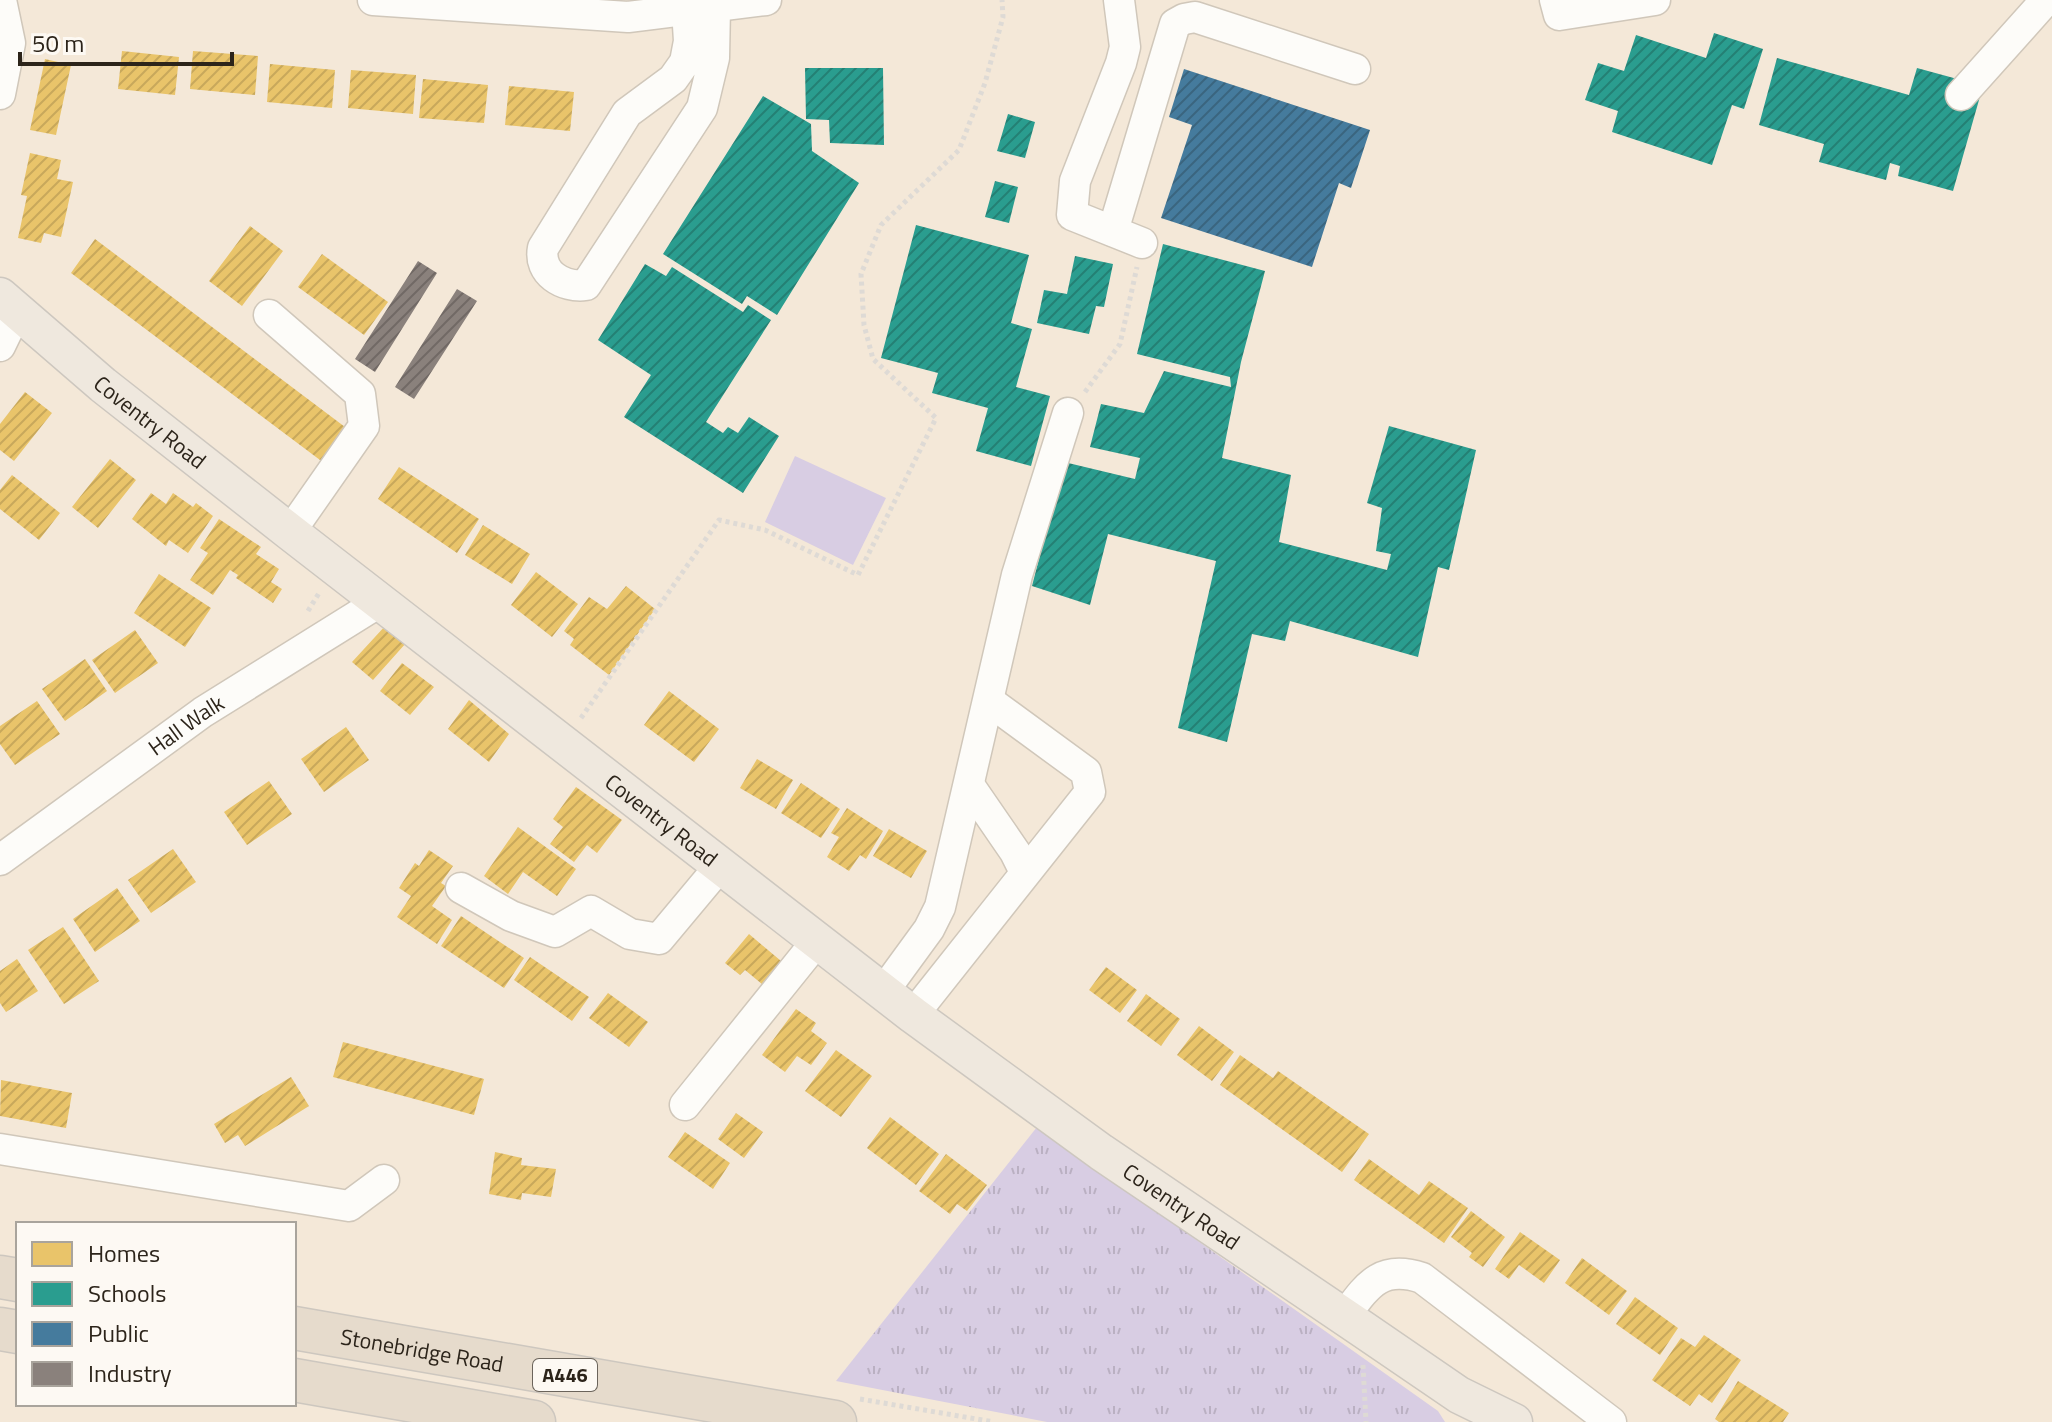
<svg xmlns="http://www.w3.org/2000/svg" width="2052" height="1422" viewBox="0 0 2052 1422" font-family="'Titillium Web',sans-serif">
	<style>
		.grass { fill: url(#grass-tufts) }
		.pitch { fill: #d8cde3 }
		.homes { fill: url(#homes-hatch) }
		.schools { fill: url(#schools-hatch) }
		.public { fill: url(#public-hatch) }
		.industry { fill: url(#industry-hatch) }
		.lines { fill: none; stroke-linecap: round; stroke-linejoin: round }
		.minor-casing { stroke: #d0c7ba; stroke-width: 33 }
		.major-casing { stroke: #cdc7bf; stroke-width: 39 }
		.highway-casing { stroke: #cdc7bf; stroke-width: 45 }
		.path { stroke: #dedad5; stroke-width: 5; stroke-dasharray: 4 4; stroke-linecap: butt }
		.minor { stroke: #fdfcf9; stroke-width: 30 }
		.major { stroke: #efe8de; stroke-width: 36 }
		.highway { stroke: #e6dbcc; stroke-width: 42 }
		.labels { text-anchor: middle; stroke-width: 8; stroke-linejoin: round; paint-order: stroke }
		.shield { fill: #fdf9f3; stroke: #6b645b; stroke-width: 2 }
		.shield-label { font-size: 20px; font-weight: bold; fill: #2c241a }
		.street-label { font-size: 22px; fill: #2c241a; stroke: #fdf9f3 }
	</style>
	<defs>
		<pattern id="grass-tufts" width="24" height="20" patternUnits="userSpaceOnUse" patternTransform="scale(2)"><rect width="24" height="20" fill="#d8cde3"/><path d="M3 7l-1-3M5 7V3M7 7l1-3M15 17l-1-3M17 17v-4M19 17l1-3" fill="none" stroke="#bab0c2"/></pattern>
		<pattern id="homes-hatch" width="6" height="6" patternUnits="userSpaceOnUse" patternTransform="scale(2)"><rect width="6" height="6" fill="#e9c46a"/><path d="M-1 1l2-2M0 6l6-6M5 7l2-2" fill="none" stroke="#c8a85b"/></pattern>
		<pattern id="schools-hatch" width="6" height="6" patternUnits="userSpaceOnUse" patternTransform="scale(2)"><rect width="6" height="6" fill="#2a9d8f"/><path d="M-1 1l2-2M0 6l6-6M5 7l2-2" fill="none" stroke="#248074"/></pattern>
		<pattern id="public-hatch" width="6" height="6" patternUnits="userSpaceOnUse" patternTransform="scale(2)"><rect width="6" height="6" fill="#457b9d"/><path d="M-1 1l2-2M0 6l6-6M5 7l2-2" fill="none" stroke="#3a657f"/></pattern>
		<pattern id="industry-hatch" width="6" height="6" patternUnits="userSpaceOnUse" patternTransform="scale(2)"><rect width="6" height="6" fill="#8a817c"/><path d="M-1 1l2-2M0 6l6-6M5 7l2-2" fill="none" stroke="#716965"/></pattern>
	</defs>
	<rect width="100%" height="100%" fill="#f4e8d8"/>
	<path class="grass" d="M 1037,1127 L 1438,1411 L 1445,1422 L 1047,1422 L 836,1381 Z"/>
	<path class="pitch" d="M 795,456 L 886,498 L 853,565 L 765,522 Z"/>
	<path class="homes" d="M 122,51 L 179,57 L 175,95 L 118,89 Z
		M 193,51 L 258,56 L 255,95 L 190,89 Z
		M 45,59 L 71,65 L 56,135 L 30,130 Z
		M 270,64 L 335,70 L 332,108 L 267,102 Z
		M 351,70 L 416,75 L 413,114 L 348,108 Z
		M 423,79 L 488,85 L 484,123 L 419,118 Z
		M 509,86 L 574,92 L 570,131 L 505,125 Z
		M 30,153 L 61,160 L 57,179 L 73,182 L 61,237 L 44,233 L 41,243 L 18,238 L 27,196 L 21,195 Z
		M 250,226 L 283,251 L 242,306 L 209,281 Z
		M 95,239 L 349,430 L 324,463 L 71,273 Z
		M 322,254 L 388,302 L 364,335 L 298,287 Z
		M 25,392 L 52,413 L 14,461 L 0,450 L 0,424 Z
		M 110,459 L 136,480 L 98,528 L 72,507 Z
		M 399,467 L 479,519 L 457,553 L 378,499 Z
		M 12,475 L 60,513 L 39,540 L 0,509 L 0,490 Z
		M 151,493 L 166,504 L 173,493 L 193,507 L 196,503 L 213,516 L 188,553 L 169,540 L 166,546 L 132,519 Z
		M 219,519 L 261,547 L 256,554 L 279,569 L 271,582 L 282,589 L 273,603 L 236,578 L 238,575 L 230,570 L 213,595 L 190,580 L 208,553 L 200,548 Z
		M 483,525 L 530,554 L 512,584 L 465,555 Z
		M 536,572 L 578,604 L 552,637 L 511,605 Z
		M 159,574 L 211,608 L 185,647 L 134,613 Z
		M 626,586 L 655,609 L 609,675 L 570,645 L 574,639 L 564,631 L 589,597 L 607,609 Z
		M 386,625 L 406,643 L 373,680 L 352,662 Z
		M 135,630 L 158,663 L 115,693 L 92,660 Z
		M 85,659 L 107,691 L 65,721 L 42,689 Z
		M 402,663 L 434,687 L 410,715 L 380,691 Z
		M 669,691 L 719,729 L 694,762 L 644,725 Z
		M 469,700 L 509,734 L 489,762 L 448,729 Z
		M 37,701 L 60,734 L 15,765 L 0,744 L 0,726 Z
		M 346,727 L 369,760 L 324,792 L 301,759 Z
		M 757,759 L 793,780 L 776,809 L 740,788 Z
		M 269,781 L 292,814 L 247,845 L 224,812 Z
		M 801,783 L 840,809 L 821,838 L 781,813 Z
		M 576,787 L 622,820 L 597,853 L 587,845 L 574,862 L 550,844 L 563,827 L 553,819 Z
		M 847,808 L 883,831 L 866,859 L 860,855 L 849,871 L 827,857 L 839,837 L 831,833 Z
		M 518,827 L 576,869 L 557,896 L 523,872 L 508,894 L 484,876 Z
		M 889,829 L 927,851 L 911,878 L 873,856 Z
		M 173,849 L 196,882 L 151,913 L 128,880 Z
		M 429,850 L 453,866 L 441,883 L 446,886 L 432,906 L 452,920 L 437,944 L 397,917 L 411,896 L 399,888 L 415,863 L 419,866 Z
		M 117,888 L 140,921 L 95,952 L 73,919 Z
		M 461,916 L 524,958 L 504,988 L 441,946 Z
		M 63,927 L 99,981 L 64,1004 L 28,950 Z
		M 749,934 L 787,966 L 768,989 L 745,970 L 740,975 L 725,963 Z
		M 530,957 L 589,997 L 572,1021 L 514,980 Z
		M 17,959 L 38,991 L 6,1012 L 0,1003 L 0,971 Z
		M 1106,967 L 1137,990 L 1120,1013 L 1089,990 Z
		M 608,993 L 648,1022 L 629,1047 L 589,1018 Z
		M 1146,994 L 1180,1019 L 1161,1046 L 1127,1021 Z
		M 796,1009 L 816,1023 L 811,1031 L 827,1043 L 811,1065 L 797,1056 L 785,1072 L 762,1055 Z
		M 1199,1026 L 1234,1052 L 1212,1081 L 1177,1055 Z
		M 343,1042 L 484,1079 L 474,1115 L 333,1077 Z
		M 836,1050 L 872,1076 L 841,1117 L 805,1091 Z
		M 1240,1055 L 1273,1078 L 1278,1071 L 1369,1134 L 1342,1172 L 1220,1085 Z
		M 291,1077 L 309,1106 L 245,1146 L 238,1135 L 225,1143 L 214,1124 Z
		M 1,1080 L 72,1093 L 66,1128 L 0,1116 Z
		M 736,1113 L 763,1132 L 744,1158 L 718,1139 Z
		M 890,1117 L 939,1154 L 916,1185 L 867,1148 Z
		M 685,1132 L 730,1163 L 713,1189 L 668,1157 Z
		M 495,1152 L 522,1158 L 521,1165 L 556,1169 L 551,1197 L 522,1193 L 521,1200 L 489,1194 Z
		M 946,1154 L 987,1185 L 967,1211 L 957,1204 L 950,1214 L 919,1191 Z
		M 1369,1159 L 1419,1195 L 1429,1181 L 1468,1208 L 1444,1243 L 1354,1180 Z
		M 1471,1211 L 1505,1237 L 1483,1267 L 1469,1257 L 1472,1253 L 1451,1237 Z
		M 1520,1232 L 1560,1260 L 1544,1283 L 1519,1265 L 1509,1279 L 1495,1269 Z
		M 1582,1258 L 1627,1291 L 1609,1315 L 1565,1283 Z
		M 1635,1297 L 1678,1328 L 1660,1355 L 1616,1324 Z
		M 1704,1335 L 1741,1360 L 1712,1403 L 1699,1394 L 1690,1406 L 1652,1380 L 1681,1338 L 1695,1347 Z
		M 1738,1381 L 1789,1413 L 1783,1422 L 1719,1422 L 1715,1419 Z"/>
	<path class="schools" d="M 1714,33 L 1763,49 L 1744,109 L 1732,105 L 1712,165 L 1612,132 L 1618,111 L 1585,100 L 1598,63 L 1624,71 L 1636,35 L 1706,58 Z
		M 1777,58 L 1909,95 L 1917,68 L 1983,86 L 1953,191 L 1898,176 L 1900,166 L 1890,163 L 1886,180 L 1819,162 L 1824,144 L 1759,125 Z
		M 805,68 L 883,68 L 884,145 L 830,143 L 829,120 L 806,119 Z
		M 763,96 L 811,124 L 812,151 L 859,183 L 777,315 L 747,296 L 742,304 L 663,254 Z
		M 1008,114 L 1035,122 L 1025,158 L 997,151 Z
		M 995,181 L 1018,187 L 1009,223 L 985,217 Z
		M 916,225 L 1029,255 L 1011,323 L 1032,329 L 1016,387 L 1050,396 L 1031,466 L 976,451 L 988,408 L 932,393 L 938,373 L 881,358 Z
		M 1163,244 L 1265,271 L 1241,362 L 1222,458 L 1291,475 L 1279,542 L 1387,570 L 1391,554 L 1376,551 L 1382,508 L 1367,503 L 1389,426 L 1476,450 L 1449,570 L 1438,567 L 1418,657 L 1290,621 L 1285,641 L 1252,634 L 1227,742 L 1178,728 L 1216,561 L 1108,534 L 1090,605 L 1032,586 L 1064,462 L 1135,479 L 1140,458 L 1090,447 L 1101,404 L 1144,413 L 1164,371 L 1231,387 L 1230,377 L 1137,354 Z
		M 1075,256 L 1113,264 L 1104,307 L 1096,306 L 1089,334 L 1037,323 L 1044,290 L 1067,294 Z
		M 645,264 L 666,276 L 672,267 L 743,312 L 748,305 L 771,320 L 706,422 L 723,433 L 728,427 L 738,433 L 749,417 L 779,436 L 743,493 L 624,417 L 651,375 L 598,340 Z"/>
	<path class="public" d="M 1184,69 L 1370,130 L 1351,188 L 1339,183 L 1312,267 L 1161,218 L 1192,125 L 1169,117 Z"/>
	<path class="industry" d="M 418,261 L 437,273 L 375,372 L 355,359 Z
		M 457,289 L 477,301 L 414,399 L 395,387 Z"/>
	<g class="lines">
		<defs>
			<g id="minor">
				<path d="M 373,0 L 628,17 L 766,0"/>
				<path d="M 1119,0 L 1125,47 L 1121,63 L 1075,181 L 1072,215 L 1142,243"/>
				<path d="M 1555,0 L 1559,15 L 1655,0"/>
				<path d="M 687,10 L 689,41 L 685,62 L 673,79 L 627,113 L 543,248 C 538,273 563,288 586,285 L 702,108 L 714,58 L 715,7"/>
				<path d="M 0,94 L 10,43 L 1,0"/>
				<path d="M 1961,95 L 2046,0"/>
				<path d="M 1113,231 L 1175,24 L 1184,19 L 1195,17 L 1355,69"/>
				<path d="M 269,315 L 360,394 L 364,426 L 290,532"/>
				<path d="M 0,346 L 17,311"/>
				<path d="M 969,785 L 1015,852 L 1025,872"/>
				<path id="s1" d="M 0,860 L 203,712 L 381,601"/>
				<path d="M 461,888 L 511,916 L 555,932 L 591,911 L 630,934 L 659,939 L 720,866"/>
				<path d="M 883,992 L 929,929 L 940,907 L 1017,575 L 1068,413"/>
				<path d="M 913,1015 L 1090,792 L 1086,772 L 989,701"/>
				<path d="M 685,1105 L 817,941"/>
				<path d="M 0,1149 L 349,1206 L 384,1180"/>
				<path d="M 1344,1317 C 1367,1286 1380,1264 1422,1278 L 1611,1422"/>
			</g>
			<g id="major">
				<path id="s2" d="M 0,296 L 103,385 L 290,532 L 913,1015 L 1101,1152 L 1361,1328 L 1459,1395 L 1514,1422"/>
			</g>
			<g id="highway">
				<path d="M 0,1277 L 18,1280"/>
				<path id="s3" d="M 294,1328 L 835,1422"/>
				<path d="M 0,1329 L 18,1332"/>
				<path d="M 294,1380 L 534,1422"/>
			</g>
		</defs>
		<use href="#minor" class="minor-casing"/>
		<use href="#major" class="major-casing"/>
		<use href="#highway" class="highway-casing"/>
		<path class="path" d="M 1085,392 L 1120,344 L 1137,267
			M 308,611 L 319,593
			M 581,718 L 719,520 L 765,530 L 858,575 L 936,418 L 873,359 L 864,325 L 861,274 L 881,225 L 959,150 L 985,83 L 1003,17 L 1002,0
			M 1363,1365 L 1366,1422
			M 860,1399 L 994,1422"/>
		<use href="#minor" class="minor"/>
		<use href="#major" class="major"/>
		<use href="#highway" class="highway"/>
	</g>
	<g class="labels">
		<rect class="shield" x="533" y="1359" width="64" height="32" rx="6"/>
		<g class="shield-label">
			<text x="565" y="1382">A446</text>
		</g>
		<g class="street-label">
			<text dy="8" stroke="none"><textPath href="#s2" startOffset="196">Coventry Road</textPath></text>
			<text dy="8" stroke="none"><textPath href="#s1" startOffset="230">Hall Walk</textPath></text>
			<text dy="8" stroke="none"><textPath href="#s2" startOffset="844">Coventry Road</textPath></text>
			<text dy="8" stroke="none"><textPath href="#s2" startOffset="1492">Coventry Road</textPath></text>
			<text dy="8" stroke="none"><textPath href="#s3" startOffset="130">Stonebridge Road</textPath></text>
		</g>
	</g>
	<rect x="16" y="1222" width="280" height="184" fill="#fdf9f3" stroke="#a9a49c" stroke-width="2"/>
	<rect x="32" y="1242" width="40" height="24" fill="#e9c46a" stroke="#a9a49c" stroke-width="2"/>
	<text x="88" y="1262" font-size="24" fill="#2c241a">Homes</text>
	<rect x="32" y="1282" width="40" height="24" fill="#2a9d8f" stroke="#a9a49c" stroke-width="2"/>
	<text x="88" y="1302" font-size="24" fill="#2c241a">Schools</text>
	<rect x="32" y="1322" width="40" height="24" fill="#457b9d" stroke="#a9a49c" stroke-width="2"/>
	<text x="88" y="1342" font-size="24" fill="#2c241a">Public</text>
	<rect x="32" y="1362" width="40" height="24" fill="#8a817c" stroke="#a9a49c" stroke-width="2"/>
	<text x="88" y="1382" font-size="24" fill="#2c241a">Industry</text>
	<path d="M20 52v12h212v-12" fill="none" stroke="#2c241a" stroke-width="4"/>
	<text x="32" y="52" font-size="24" fill="#2c241a" stroke="#fdf9f3" stroke-width="6" paint-order="stroke">50 m</text>
</svg>
